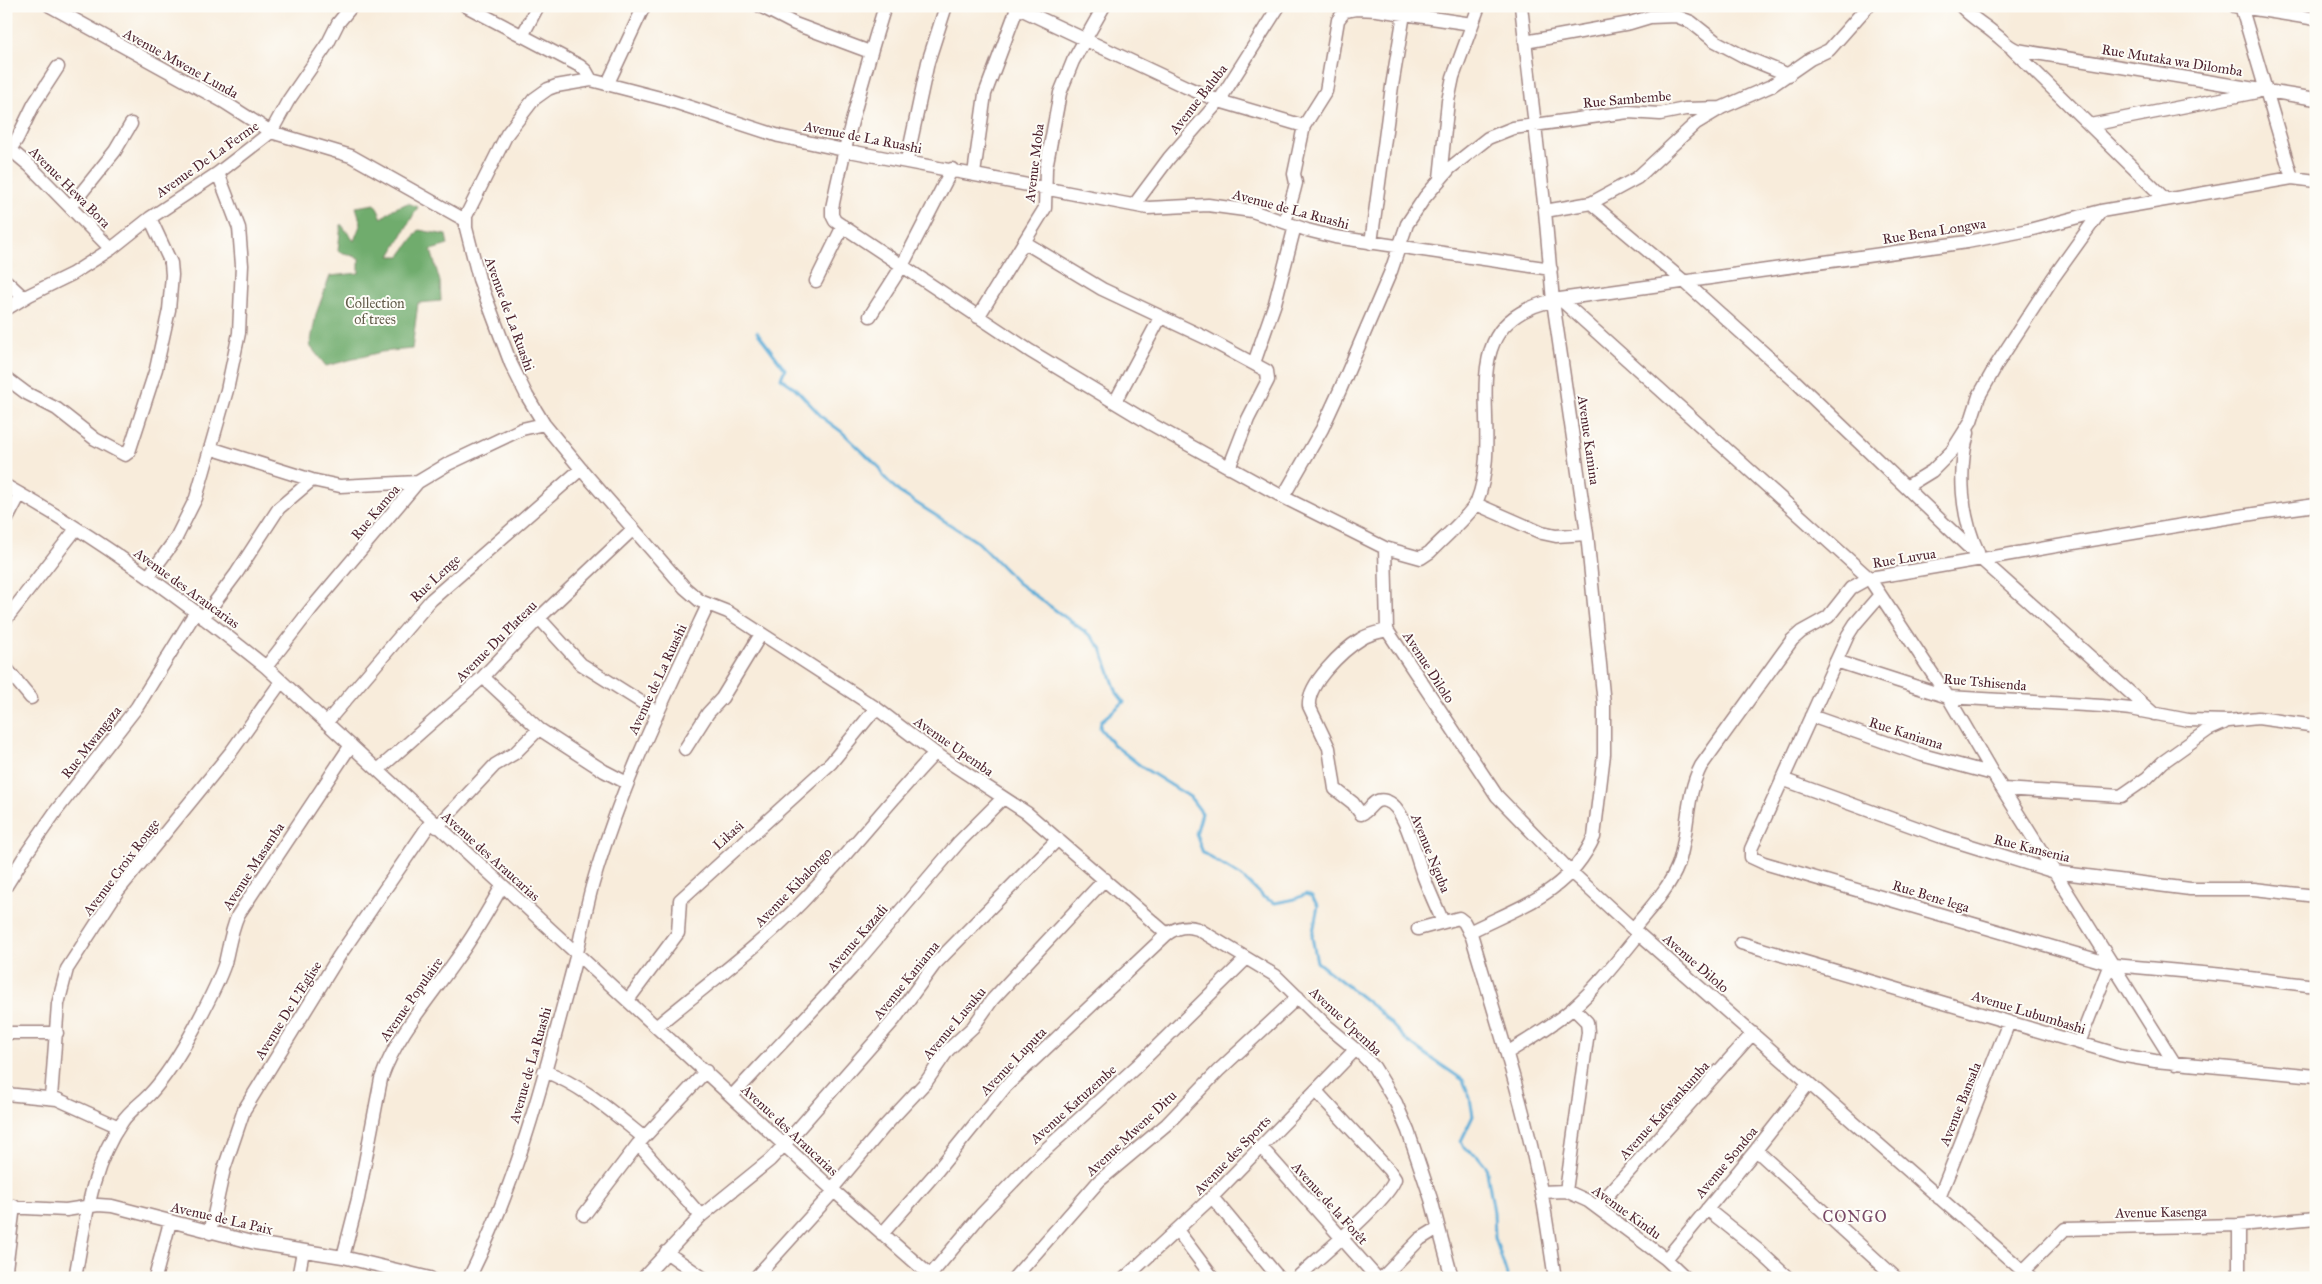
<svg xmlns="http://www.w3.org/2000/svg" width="2322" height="1284" viewBox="0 0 2322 1284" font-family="'IM FELL Great Primer',serif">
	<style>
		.forest { fill: #70ac6d; stroke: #5d664c }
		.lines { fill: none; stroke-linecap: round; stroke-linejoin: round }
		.stream { stroke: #5eadd8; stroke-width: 3 }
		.minor-casing { stroke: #a18683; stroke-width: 15 }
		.minor { stroke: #fff; stroke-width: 12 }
		.labels { text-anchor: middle; stroke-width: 4; stroke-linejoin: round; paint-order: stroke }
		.street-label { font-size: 14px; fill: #4a1f2b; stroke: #fdfcf7 }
		.park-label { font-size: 14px; fill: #615a48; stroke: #fdfcf7 }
		.quarter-label { font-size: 16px; letter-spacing: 1px; fill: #784866; stroke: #fdfcf7 }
	</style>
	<rect width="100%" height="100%" fill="#fdfcf7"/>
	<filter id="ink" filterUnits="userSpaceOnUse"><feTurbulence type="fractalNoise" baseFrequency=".02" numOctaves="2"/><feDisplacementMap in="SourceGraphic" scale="10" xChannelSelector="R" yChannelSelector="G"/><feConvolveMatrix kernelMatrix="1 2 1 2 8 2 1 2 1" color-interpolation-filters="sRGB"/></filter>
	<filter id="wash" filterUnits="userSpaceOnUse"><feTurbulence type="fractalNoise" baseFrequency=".0096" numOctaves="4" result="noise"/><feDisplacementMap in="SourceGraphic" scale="20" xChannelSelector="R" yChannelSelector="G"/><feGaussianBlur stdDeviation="1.12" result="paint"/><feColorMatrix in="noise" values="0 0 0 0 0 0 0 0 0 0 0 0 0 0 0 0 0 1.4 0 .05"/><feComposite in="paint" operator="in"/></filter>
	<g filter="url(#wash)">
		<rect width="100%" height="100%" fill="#f8ecdb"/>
		<path class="forest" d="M 408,203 L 418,207 L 390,256 L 400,256 L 419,230 L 446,235 L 448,245 L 431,250 L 440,282 L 441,301 L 418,303 L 412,349 L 381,352 L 326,366 L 310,346 L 316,314 L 330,276 L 359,273 L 359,258 L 338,251 L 341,224 L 354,241 L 361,223 L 356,207 L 375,204 L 382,218 L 393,209 Z"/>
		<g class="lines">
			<path class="stream" d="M 757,332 L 785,369 L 781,378 L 795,388 L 823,418 L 842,432 L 880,468 L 883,476 L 899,492 L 979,543 L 1018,583 L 1091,636 L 1101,648 L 1117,693 L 1124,702 L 1101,721 L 1100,728 L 1113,744 L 1142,767 L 1190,797 L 1202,813 L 1196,834 L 1203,853 L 1242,877 L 1263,897 L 1275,903 L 1295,899 L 1306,894 L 1312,897 L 1318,906 L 1312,937 L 1317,962 L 1378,1010 L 1408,1042 L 1463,1080 L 1470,1098 L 1473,1116 L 1461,1141 L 1464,1148 L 1477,1155 L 1486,1166 L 1494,1212 L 1495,1238 L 1508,1278"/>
		</g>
	</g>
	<g filter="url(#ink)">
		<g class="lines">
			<defs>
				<path id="minor" d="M 50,6 L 224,102 L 271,132 L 288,101 L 328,43 L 338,23 L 352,6
					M 466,6 L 580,66 L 586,71 L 591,80
					M 760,6 L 795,24 L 870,52
					M 885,6 C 864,73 846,139 832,208 L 832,215 L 835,221 L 1030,351 L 1151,424 L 1283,497 L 1385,548 L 1421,558 L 1430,552 C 1440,541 1473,513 1477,501 C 1508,424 1442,321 1560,299 L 1967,242 L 2029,230 L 2101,211 L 2292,178 L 2316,181
					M 1014,6 L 1186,87 L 1219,101 L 1304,126
					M 1961,6 C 1971,18 1984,24 1995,34 C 2003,40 2008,47 2017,50 L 2316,99
					M 2235,6 L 2316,19
					M 2241,6 L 2292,178
					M 522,36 L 538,6
					M 1525,42 L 1630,23 L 1650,17 L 1676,16 L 1691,22 L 1715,41 L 1745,57 L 1789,75
					M 2012,49 L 2165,199
					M 608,83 L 644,6
					M 2090,125 L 2257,92
					M 6,146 L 30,166 L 111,249
					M 6,156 L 17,139 L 34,104 L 58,67
					M 907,160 L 928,62 L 946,6
					M 974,174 L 985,94 L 1018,6
					M 1440,178 L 1448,101 L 1453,77 L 1479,6
					M 1591,203 L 1637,178 L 1696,123 L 1721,108 L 1771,86 L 1810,59 L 1829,50 L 1868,6
					M 1134,205 L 1169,158 L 1219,101 L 1279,6
					M 70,207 L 115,151 L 131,124
					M 1545,211 L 1591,203 L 1686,283 L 1795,381 L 1982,560 L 2154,714
					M 1285,222 L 1294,191 L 1296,183 L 1294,174 L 1304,126 L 1326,91 L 1338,20 L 1345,11 L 1356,9 L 1377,10 L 1472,24
					M 1024,242 L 1102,289 L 1206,338 L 1267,371 L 1268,380 L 1248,419 L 1229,468
					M 1371,243 L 1392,86 L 1404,14
					M 6,281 L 24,298
					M 816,281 L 843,226
					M 1560,299 L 1869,578 L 1948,697 L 1993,774 L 2175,1064
					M 6,309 L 29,295 L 72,274 L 111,249 L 150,218 L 218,173 L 271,132 L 351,156 L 465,220
					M 870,316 L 902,266 L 952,169
					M 978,317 L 1045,208 L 1046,168 L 1060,93 L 1073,61 L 1104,6
					M 1254,363 L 1275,303 L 1295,226
					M 6,378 L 26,393 L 57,409 L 95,439 L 125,455 L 129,452 L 156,369 L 169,310 L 172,275 L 171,263 L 150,218
					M 1115,402 L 1160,318
					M 1968,433 C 1958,471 1961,516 1978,552
					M 210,448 L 312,480 L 340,486 L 418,482
					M 6,486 C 98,537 184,601 266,667 L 834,1191 L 933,1278
					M 1906,487 L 1932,471 L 1952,451 L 1971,421 L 1979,396 L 1997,364 L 2053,278 L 2101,211
					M 1283,497 L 1322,429 L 1340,390 L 1391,271 L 1407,224 L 1425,197 L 1450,168 L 1488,138 L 1513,128 L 1628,112 L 1660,114 L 1685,109 L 1721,108
					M 1476,504 L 1542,533 L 1556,536 L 1587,534
					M 6,521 L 20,494
					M 1385,548 L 1387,630
					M 148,577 L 175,540 L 196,498 L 227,390 L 239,333 L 242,265 L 239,228 L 218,173
					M 1880,595 L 1855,624 L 1848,635 L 1751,849 L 1751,857 L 1764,863 L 2114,965 L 2224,975 L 2316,986
					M 203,618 L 236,574 L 279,508 L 312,480
					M 539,618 L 581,664 L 657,712
					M 6,619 L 76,529
					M 1387,630 L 1497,796 L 1571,872 L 1633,929 L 2031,1278
					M 1387,630 C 1379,632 1368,634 1361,639 C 1343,650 1307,684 1309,706 L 1329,748 L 1335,789 L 1353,803 L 1361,814 C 1371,811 1372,797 1386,801 C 1405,805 1416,858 1423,875 C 1429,891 1436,906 1443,922
					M 1836,661 L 1948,697 L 2102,706 L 2131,709 L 2188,720 L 2229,721 L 2258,718 L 2316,726
					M 266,667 L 311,609 L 418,482 L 448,464 L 522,429 L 544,424
					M 6,668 L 31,698
					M 483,677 L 539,729 L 604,771 L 627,783
					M 1811,716 L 1922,755 L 1993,774
					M 326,723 L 431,600 L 581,469
					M 685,749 L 708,713 L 722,698 L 761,634
					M 378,770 L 483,677 L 539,618 L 632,530
					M 1782,779 L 1942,837 L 2055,872 L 2190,889 L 2254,889 L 2316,896
					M 2003,789 L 2121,796 L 2147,778 L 2163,762 L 2208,730 L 2224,723
					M 437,827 L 495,765 L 515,753 L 539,729
					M 6,886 L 26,854 L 56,811 L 137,707 L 195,613
					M 1418,929 L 1459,918 L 1464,922 L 1472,937 C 1497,1021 1524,1105 1541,1191 C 1547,1220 1550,1249 1555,1278
					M 1633,929 C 1649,909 1669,889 1678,865 C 1689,834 1685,796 1701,766 L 1792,640 L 1801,632 L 1828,617 L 1851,588 L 1869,578 C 2018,554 2166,525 2316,505
					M 1469,932 C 1521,906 1568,893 1594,837 L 1604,754 L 1604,704 L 1587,534 L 1553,301 L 1545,211 L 1521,6
					M 1167,934 L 1027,813 L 935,753 L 876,708 L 728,612 L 700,601 L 685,588 L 581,469 L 544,424 L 527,396 L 511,364 L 479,279 L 466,228 L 466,216 L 507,134 L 534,99 L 548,89 L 556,86 L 591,80 L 668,100 L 779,136 L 844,150 L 1148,208 L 1208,205 L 1252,211 L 1307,230 L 1335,237 L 1551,269
					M 1741,943 L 2120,1055 L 2155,1061 L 2316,1076
					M 628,1000 L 678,933 L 680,900 L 831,763 L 876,708
					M 657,1026 C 705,986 757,948 801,903 C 848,855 889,801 935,753
					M 6,1033 L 57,1033
					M 2079,1043 L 2110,964
					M 1507,1053 C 1529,1039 1552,1026 1572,1009 C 1597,987 1618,960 1639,934
					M 544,1071 C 582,1085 612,1112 643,1137
					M 6,1094 L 57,1099 L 119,1127
					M 732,1096 L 851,969 L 959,842 L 1003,798
					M 51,1098 L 58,1004 L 67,969 L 117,892 L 231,752 L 281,682
					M 638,1144 L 701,1216
					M 1261,1147 L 1377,1278
					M 1756,1150 L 1896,1278
					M 832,1189 L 884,1127 L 926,1082 L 948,1050 L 973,1027 L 992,1000 L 1105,879
					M 1566,1191 L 1588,1032 L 1587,1022 L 1573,1008
					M 1541,1192 L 1566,1191 L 1588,1201 L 1666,1259 L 1686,1278
					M 1212,1197 L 1279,1278
					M 1939,1198 L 2009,1022
					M 6,1207 L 66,1210 L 98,1205 L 112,1206 L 255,1243 L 343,1257 L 430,1278
					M 1597,1207 L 1753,1033
					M 1707,1209 L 1758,1250 L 1788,1278
					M 584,1215 L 638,1144 L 706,1071
					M 2239,1225 L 2239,1278
					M 1177,1230 L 1213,1278
					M 210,1233 L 224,1169 L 244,1110 L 339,956 L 431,822
					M 882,1234 L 933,1176 L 1006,1086 L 1167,934 C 1177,927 1186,925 1198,929 L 1276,976 L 1326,1025 L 1361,1054 L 1374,1067 L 1396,1103 L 1408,1131 L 1431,1199 L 1452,1278
					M 666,1252 L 703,1278
					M 343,1257 L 358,1199 L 381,1079 C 397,1034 429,999 456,960 C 473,937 488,911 502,886
					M 1666,1259 L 1756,1150 L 1808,1084
					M 6,1269 L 14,1206
					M 2023,1271 L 2065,1229 L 2239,1225 L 2316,1218
					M 75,1278 C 85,1225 90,1168 122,1122 C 129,1111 140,1104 149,1095 C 168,1075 183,1049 196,1025 C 206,1006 218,984 225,963 C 229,946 231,931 238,915 L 351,745
					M 155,1278 L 170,1222
					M 298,1278 L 303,1251
					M 469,1278 C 520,1177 547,1066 576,957 C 582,932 586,907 593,883 C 621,786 665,696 708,605
					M 643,1278 L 701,1216 L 770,1160 L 784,1145 L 894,1020 L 934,965 L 1058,839
					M 755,1278 L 834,1191
					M 928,1278 L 981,1215 L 1031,1163 L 1137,1066 L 1246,959
					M 1014,1278 L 1099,1181 L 1167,1124 L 1218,1071 L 1298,997
					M 1125,1278 L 1212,1197 L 1356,1049
					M 1297,1278 C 1316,1260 1389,1200 1395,1179 L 1389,1170 L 1316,1091
					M 1382,1278 L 1420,1239 L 1438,1228"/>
			</defs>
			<use href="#minor" class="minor-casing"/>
			<use href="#minor" class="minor"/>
		</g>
	</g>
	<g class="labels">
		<g class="street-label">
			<text transform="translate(2172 60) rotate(9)" y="5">Rue Mutaka wa Dilomba</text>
			<text transform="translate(181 63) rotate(29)" y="5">Avenue Mwene Lunda</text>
			<text transform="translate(1198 99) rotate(-52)" y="5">Avenue Baluba</text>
			<text transform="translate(1627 99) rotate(-5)" y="5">Rue Sambembe</text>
			<text transform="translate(863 137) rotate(11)" y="5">Avenue de La Ruashi</text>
			<text transform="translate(207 159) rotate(-35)" y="5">Avenue De La Ferme</text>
			<text transform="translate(1034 163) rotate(-83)" y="5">Avenue Moba</text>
			<text transform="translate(70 187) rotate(45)" y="5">Avenue Hewa Bora</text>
			<text transform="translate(1291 209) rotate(15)" y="5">Avenue de La Ruashi</text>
			<text transform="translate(1934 231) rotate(-9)" y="5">Rue Bena Longwa</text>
			<text transform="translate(510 314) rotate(70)" y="5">Avenue de La Ruashi</text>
			<text transform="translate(1589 440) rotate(82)" y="5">Avenue Kamina</text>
			<text transform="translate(375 512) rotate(-50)" y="5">Rue Kamoa</text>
			<text transform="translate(1904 558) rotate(-9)" y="5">Rue Luvua</text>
			<text transform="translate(435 578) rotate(-43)" y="5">Rue Lenge</text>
			<text transform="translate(187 588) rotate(36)" y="5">Avenue des Araucarias</text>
			<text transform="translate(496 641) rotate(-45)" y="5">Avenue Du Plateau</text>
			<text transform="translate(1429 667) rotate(57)" y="5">Avenue Dilolo</text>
			<text transform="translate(657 679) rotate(-65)" y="5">Avenue de La Ruashi</text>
			<text transform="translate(1985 682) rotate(5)" y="5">Rue Tshisenda</text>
			<text transform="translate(1906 733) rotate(18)" y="5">Rue Kaniama</text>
			<text transform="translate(91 742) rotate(-52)" y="5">Rue Mwangaza</text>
			<text transform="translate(954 746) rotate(35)" y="5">Avenue Upemba</text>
			<text transform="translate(728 835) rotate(-42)" y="5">Likasi</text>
			<text transform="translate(2032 848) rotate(14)" y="5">Rue Kansenia</text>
			<text transform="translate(1431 853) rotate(68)" y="5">Avenue Nguba</text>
			<text transform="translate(491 856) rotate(42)" y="5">Avenue des Araucarias</text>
			<text transform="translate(253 866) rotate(-57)" y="5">Avenue Masamba</text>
			<text transform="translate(121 867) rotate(-53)" y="5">Avenue Croix Rouge</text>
			<text transform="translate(793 887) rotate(-46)" y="5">Avenue Kibalongo</text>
			<text transform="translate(1931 896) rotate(17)" y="5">Rue Bene lega</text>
			<text transform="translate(857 938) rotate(-49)" y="5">Avenue Kazadi</text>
			<text transform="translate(1696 963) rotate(41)" y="5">Avenue Dilolo</text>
			<text transform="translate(906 980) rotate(-51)" y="5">Avenue Kaniama</text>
			<text transform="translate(411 999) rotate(-55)" y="5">Avenue Populaire</text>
			<text transform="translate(288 1010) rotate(-58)" y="5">Avenue De L'Eglise</text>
			<text transform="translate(2029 1012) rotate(17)" y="5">Avenue Lubumbashi</text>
			<text transform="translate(1346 1021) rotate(43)" y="5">Avenue Upemba</text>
			<text transform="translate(954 1023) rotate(-50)" y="5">Avenue Lusuku</text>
			<text transform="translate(1013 1061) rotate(-46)" y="5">Avenue Luputa</text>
			<text transform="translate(530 1065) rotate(-74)" y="5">Avenue de La Ruashi</text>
			<text transform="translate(1073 1104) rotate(-42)" y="5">Avenue Katuzembe</text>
			<text transform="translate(1960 1104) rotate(-68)" y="5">Avenue Bansala</text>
			<text transform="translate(1664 1110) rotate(-48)" y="5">Avenue Kafwankumba</text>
			<text transform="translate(790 1130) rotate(43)" y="5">Avenue des Araucarias</text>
			<text transform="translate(1131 1133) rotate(-43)" y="5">Avenue Mwene Ditu</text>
			<text transform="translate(1232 1155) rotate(-46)" y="5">Avenue des Sports</text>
			<text transform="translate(1726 1162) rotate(-50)" y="5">Avenue Sondoa</text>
			<text transform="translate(1330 1203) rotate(48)" y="5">Avenue de la Forêt</text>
			<text transform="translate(1627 1212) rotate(36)" y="5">Avenue Kindu</text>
			<text transform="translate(2161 1212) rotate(-1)" y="5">Avenue Kasenga</text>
			<text transform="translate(222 1218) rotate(13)" y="5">Avenue de La Paix</text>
		</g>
		<g class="park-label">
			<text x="375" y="308">Collection<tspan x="375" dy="16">of trees</tspan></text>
		</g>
		<g class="quarter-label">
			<text x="1855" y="1222">CONGO</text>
		</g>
	</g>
	<rect width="2322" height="1284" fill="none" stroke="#fdfcf7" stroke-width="25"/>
</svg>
